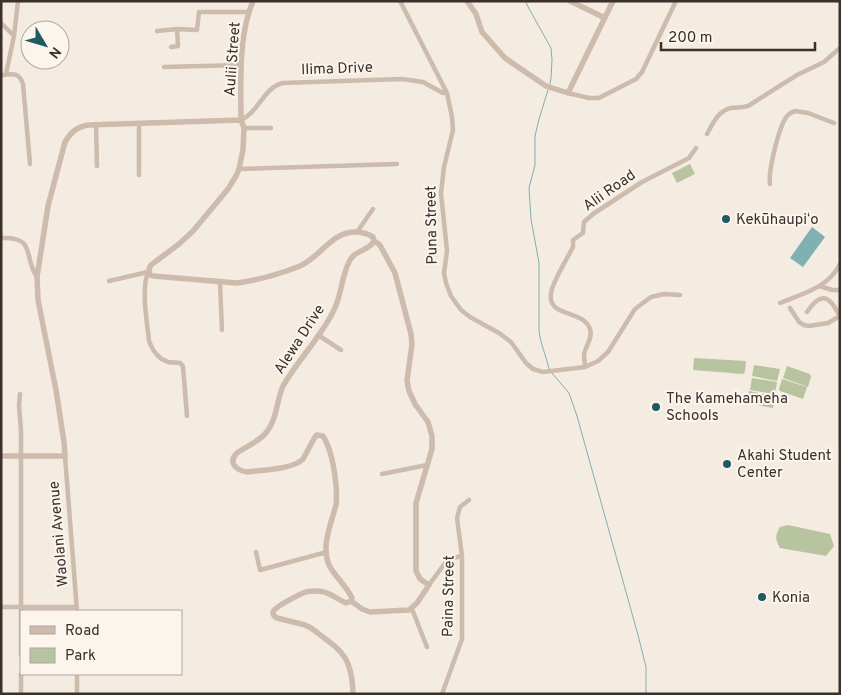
<svg xmlns="http://www.w3.org/2000/svg" width="841" height="695" viewBox="0 0 841 695" font-family="Overpass,sans-serif">
	<style>
		.green { fill: #b8c4a0 }
		.water { fill: #7fb0b2 }
		.lines { fill: none; stroke-linecap: round; stroke-linejoin: round }
		.stream { stroke: #7fb0b2; stroke-width: 1 }
		.minor { stroke: #cdbbac; stroke-width: 4.5 }
		.tertiary { stroke: #cdbbac; stroke-width: 5.5 }
		.poi-dot { fill: #1f5a5e; stroke: #fbf5ee; stroke-width: 2 }
		.labels { text-anchor: middle; stroke-width: 4; stroke-linejoin: round; paint-order: stroke }
		.street-label { font-size: 15px; fill: #3b302b; stroke: #fbf5ee }
		.poi-label { font-size: 15px; fill: #3b302b; stroke: #fbf5ee; text-anchor: start }
	</style>
	<rect width="100%" height="100%" fill="#f4ebe1"/>
	<path class="green" d="M 690,164 L 695,174 L 677,183 L 672,173 Z
		M 694,358 L 746,361 L 745,372 L 743,374 L 693,370 Z
		M 754,365 L 780,369 L 777,381 L 752,376 Z
		M 787,366 L 810,374 L 811,377 L 808,387 L 783,378 Z
		M 752,378 L 777,382 L 775,394 L 750,390 Z
		M 782,379 L 807,387 L 803,399 L 780,391 L 779,389 Z
		M 749,391 L 775,396 L 773,408 L 747,403 Z
		M 788,525 L 830,534 L 834,546 L 826,556 L 780,548 C 775,539 775,535 780,527 Z"/>
	<path class="water" d="M 812,227 L 825,237 L 803,267 L 790,258 Z"/>
	<g class="lines">
		<path class="stream" d="M 526,1 L 527,5 L 551,48 L 552,60 L 551,78 L 550,84
			M 548,90 L 539,119 L 535,136 L 535,165 L 529,188 L 531,219 L 539,263 L 539,330 C 540,343 546,355 549,369
			M 551,372 L 569,393 L 577,416 L 638,635 L 646,667 L 646,694"/>
		<path class="minor" d="M 400,1 L 447,93 L 452,117 L 453,130 L 444,167 L 441,193 L 447,251 L 444,273 L 446,283 L 451,296 L 461,310 L 470,317 L 499,333 L 511,342 L 526,363 L 533,369 L 543,372 L 585,367 L 598,361 L 608,352 L 635,309 L 651,297 L 664,294 L 680,295
			M 1,23 L 14,36
			M 157,31 L 177,29 L 197,30 L 199,12 L 249,12
			M 171,47 L 178,46 L 177,29
			M 164,67 L 241,65
			M 6,74 L 14,36 L 18,1
			M 1,75 C 13,74 19,72 23,84 L 30,164
			M 568,93 L 589,98 L 599,98 L 636,79 L 642,72 L 676,1
			M 241,120 C 259,112 264,87 283,83 L 402,79 L 423,82 L 443,93 L 447,93
			M 96,124 L 97,166
			M 244,128 L 271,128
			M 707,134 C 713,123 718,111 731,108 C 737,107 742,108 748,106 L 797,75 L 824,62 L 840,48
			M 239,169 L 397,164
			M 139,175 L 139,123
			M 770,184 C 768,172 779,124 788,115 C 790,113 792,112 795,111 L 808,113 L 834,123
			M 357,232 L 373,209
			M 1,238 C 37,236 23,258 37,277
			M 148,272 C 141,291 147,320 149,341 C 152,349 158,359 168,362 C 172,363 176,362 180,363 L 183,366 L 187,416
			M 109,281 L 148,272
			M 220,283 L 222,330
			M 820,286 L 832,290 L 840,290
			M 780,303 C 804,293 828,288 840,264
			M 790,308 L 799,322 L 804,325 L 809,326 L 828,323 L 840,316
			M 807,312 C 819,294 828,293 838,313
			M 318,335 L 341,350
			M 585,367 C 585,363 584,359 584,355 C 585,346 593,339 590,329 C 583,309 547,318 551,293 C 552,283 568,257 573,247 L 573,240 L 583,233 L 584,222 L 593,214 L 642,182 L 689,158 L 696,148
			M 20,394 L 19,405 L 21,431 L 21,655
			M 65,456 L 77,611
			M 382,474 L 427,465
			M 256,552 L 260,570 L 327,552
			M 429,585 L 448,559 L 462,556
			M 1,607 L 77,607
			M 412,609 L 427,647
			M 21,674 L 21,694
			M 77,694 L 77,674
			M 442,694 L 462,639 L 462,556 L 457,518 L 460,507 L 469,500"/>
		<path class="tertiary" d="M 253,1 C 238,36 241,83 241,120 L 244,128 L 243,150 L 239,169 L 236,176 L 228,189 L 193,231 L 179,244 L 151,265 L 149,269 L 150,275 L 153,276 L 237,283 C 258,280 280,274 300,266 C 322,256 332,230 358,232 C 364,233 368,233 373,237 L 374,241
			M 467,1 L 476,14 L 482,32 L 505,58 L 546,86 L 568,93 L 613,1
			M 570,1 L 605,18
			M 1,456 L 65,456 L 64,442 L 56,390 L 38,300 L 37,277 L 48,206 L 65,142 C 71,132 77,127 88,125 L 241,120
			M 351,601 L 352,598 L 351,596 C 345,585 336,577 330,567 C 320,548 331,524 336,505 C 338,487 333,451 323,436 L 317,435 L 315,437 C 311,444 307,452 303,459 C 294,469 262,470 248,472 C 237,471 227,463 237,453 C 246,447 257,442 264,435 C 277,422 276,402 283,386 C 298,360 320,338 333,312 C 342,296 341,276 350,260 C 355,250 369,251 374,241
			M 351,601 L 362,609 L 370,612 L 409,610 L 417,603 L 429,585 L 420,579 L 416,571 L 416,503 L 432,449 L 432,436 L 428,422 L 415,404 L 409,391 L 407,381 L 412,344 L 411,334 L 395,273 L 381,247 L 379,244 L 374,241
			M 351,601 L 346,603 C 336,599 329,591 318,591 C 314,591 310,591 306,592 C 300,594 274,607 273,612 C 273,616 275,617 277,618 L 305,625 L 311,628 C 340,650 352,654 353,694"/>
	</g>
	<g class="poi-dot">
		<circle cx="726" cy="219" r="5"/>
		<circle cx="656" cy="407" r="5"/>
		<circle cx="727" cy="464" r="5"/>
		<circle cx="762" cy="597" r="5"/>
	</g>
	<g class="labels">
		<g class="street-label">
			<text transform="translate(232 59) rotate(-86)" y="5">Aulii Street</text>
			<text transform="translate(337 68) rotate(-2)" y="5">Ilima Drive</text>
			<text transform="translate(609 190) rotate(-35)" y="5">Alii Road</text>
			<text transform="translate(431 225) rotate(-91)" y="5">Puna Street</text>
			<text transform="translate(299 339) rotate(-57)" y="5">Alewa Drive</text>
			<text transform="translate(58 534) rotate(-95)" y="5">Waolani Avenue</text>
			<text transform="translate(448 596) rotate(-89)" y="5">Paina Street</text>
		</g>
		<g class="poi-label">
			<text x="736" y="224">Kekūhaupiʻo</text>
			<text x="666" y="403">The Kamehameha<tspan x="666" dy="17">Schools</tspan></text>
			<text x="737" y="460">Akahi Student<tspan x="737" dy="17">Center</tspan></text>
			<text x="772" y="602">Konia</text>
		</g>
	</g>
	<rect width="841" height="695" fill="none" stroke="#3b302b" stroke-width="5"/>
	<rect x="20" y="610" width="162" height="65" fill="#fbf5ee" stroke="#aea6a0"/>
	<rect x="30" y="626" width="25" height="8" fill="#cdbbac" stroke="#aea6a0"/>
	<text x="65" y="635" font-size="15" fill="#3b302b">Road</text>
	<rect x="30" y="648" width="25" height="15" fill="#b8c4a0" stroke="#aea6a0"/>
	<text x="65" y="660" font-size="15" fill="#3b302b">Park</text>
	<g transform="translate(45 45) rotate(128)"><circle r="24" fill="#fbf5ee" stroke="#aea6a0"/>
	<path d="M0-4L9 19L0 12L-9 19Z" fill="#1f5a5e"/>
	<text y="-8" font-size="14" font-weight="bold" text-anchor="middle" fill="#3b302b">N</text>
	</g>
	<path d="M661 42v8h154v-8" fill="none" stroke="#3b302b" stroke-width="2.5"/>
	<text x="668" y="42" font-size="15" fill="#3b302b" stroke="#fbf5ee" stroke-width="4" paint-order="stroke">200 m</text>
</svg>
